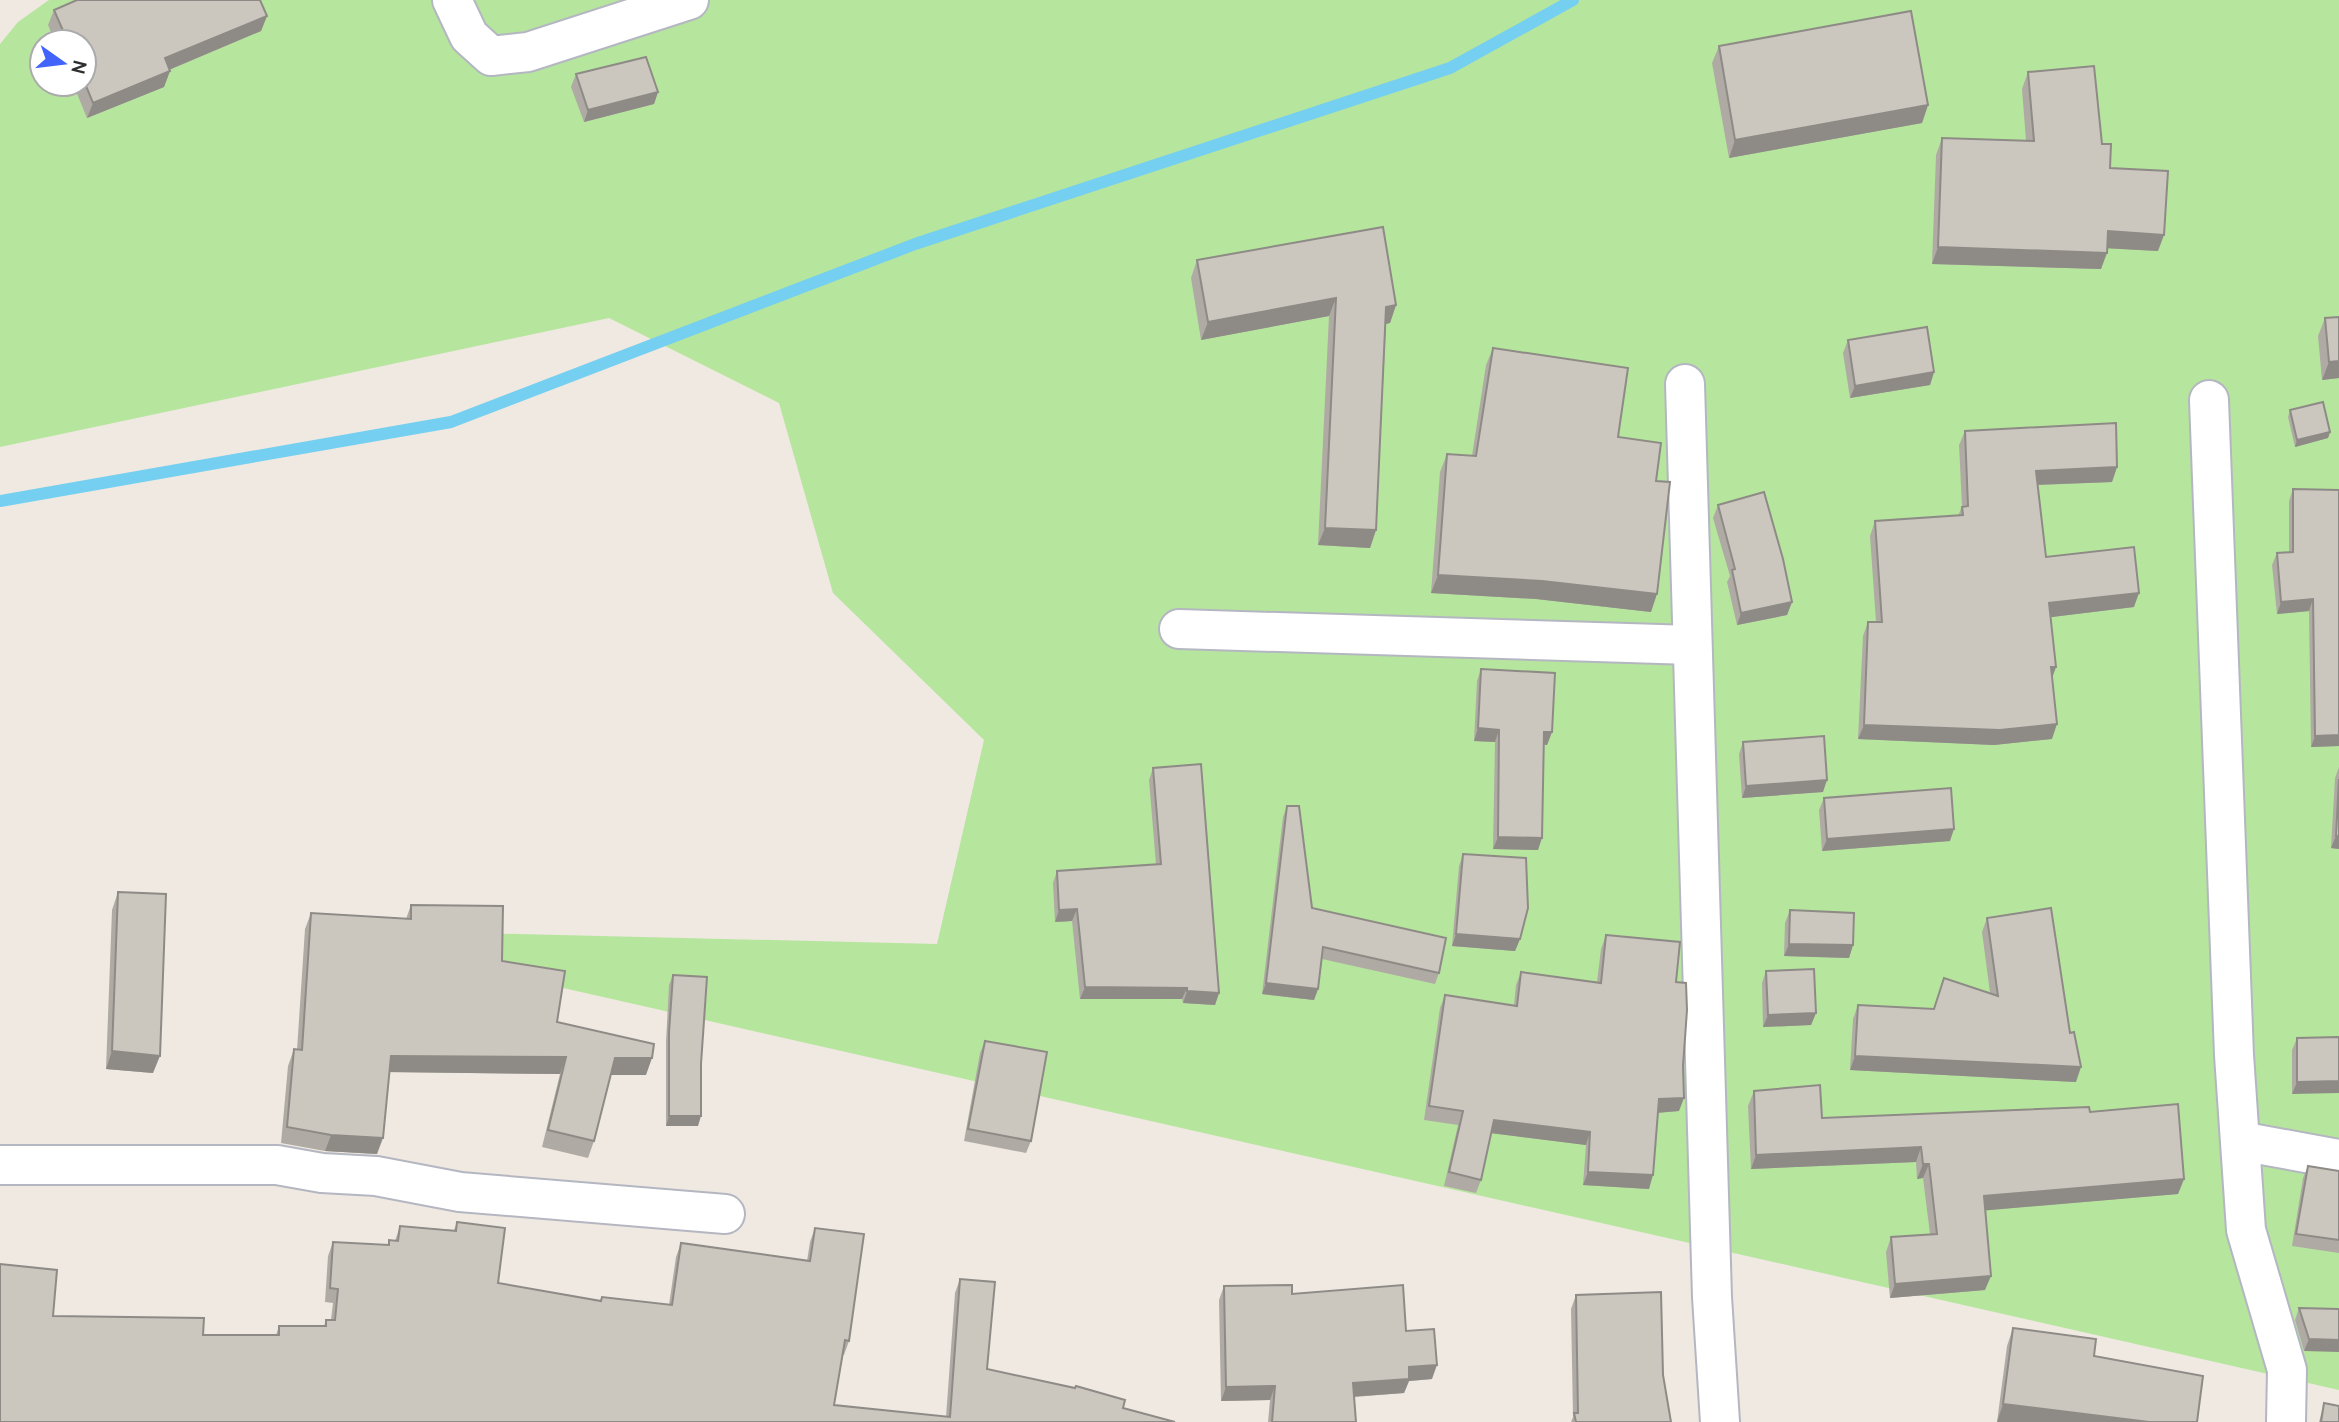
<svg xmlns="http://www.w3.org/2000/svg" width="2339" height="1422" viewBox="0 0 2339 1422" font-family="Cabin,sans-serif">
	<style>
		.green { fill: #b6e59e; fill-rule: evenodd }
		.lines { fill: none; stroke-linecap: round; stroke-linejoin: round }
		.stream { stroke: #75cff0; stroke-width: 12 }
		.minor-casing { stroke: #b4b7c1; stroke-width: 42 }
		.minor { stroke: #fff; stroke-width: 38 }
		.wall { fill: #afaba4 }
		.shaded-wall { fill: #8e8b86 }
		.building { fill: #cbc7bf; stroke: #8e8b86; stroke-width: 2 }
	</style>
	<rect width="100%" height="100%" fill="#efe9e1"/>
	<path class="green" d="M 49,0 L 2339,0 L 2339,1390 L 303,929 L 937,944 L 984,740 L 833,593 L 779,403 L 609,318 L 0,447 L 0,44 L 18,22 ZM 42,42 L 84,42 L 84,84 L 42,84 Z"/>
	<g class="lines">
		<path class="stream" d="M 0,501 L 451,422 L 915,244 L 1450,68 L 1573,0"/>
		<defs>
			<path id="minor" d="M 452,0 L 469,36 L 491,56 L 528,52 L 689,0
				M 1685,384 L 1712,1297 L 1720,1422
				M 2209,400 L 2234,1055 L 2246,1230 L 2287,1370 L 2286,1422
				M 1179,629 L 1692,645
				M 2240,1141 L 2339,1159
				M 0,1165 L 277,1165 L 322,1173 L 376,1176 L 460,1192 L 725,1214"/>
		</defs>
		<use href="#minor" class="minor-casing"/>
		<use href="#minor" class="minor"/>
	</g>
	<path class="wall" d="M 54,10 L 267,16 L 261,31 L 169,70 L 170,71 L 164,87 L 87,118 L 73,84 L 84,84 L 84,42 L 55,42 L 48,25 Z
		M 1719,46 L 1928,105 L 1922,123 L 1729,158 L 1712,63 Z
		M 2028,72 L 2102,144 L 2110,168 L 2158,251 L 2107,248 L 2101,269 L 1932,264 L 1936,155 L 1942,138 L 2026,141 L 2022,89 Z
		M 576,74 L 658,92 L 654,104 L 584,122 L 571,87 Z
		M 1197,260 L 1396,305 L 1390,323 L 1386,324 L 1376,530 L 1370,548 L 1318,545 L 1329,316 L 1201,340 L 1191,278 Z
		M 2339,317 L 2339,378 L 2322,380 L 2318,336 L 2325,318 Z
		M 1848,340 L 1934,372 L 1930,385 L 1850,398 L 1843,353 Z
		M 1493,348 L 1618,437 L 1656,481 L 1651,612 L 1536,599 L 1431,593 L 1440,472 L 1447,454 L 1472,456 L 1486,365 Z
		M 2290,410 L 2330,432 L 2328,438 L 2295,447 L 2288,417 Z
		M 1965,431 L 2117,467 L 2112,482 L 2038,485 L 2046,557 L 2134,607 L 2051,617 L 2056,667 L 2052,677 L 2052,739 L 1994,745 L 1858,739 L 1863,636 L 1868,622 L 1876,622 L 1870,536 L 1875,521 L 1958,516 L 1962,506 L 1959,445 Z
		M 2293,489 L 2339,746 L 2311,747 L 2309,611 L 2277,614 L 2272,565 L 2277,553 L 2289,552 L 2289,501 Z
		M 1718,505 L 1792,602 L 1787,615 L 1737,625 L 1727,582 L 1730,576 L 1713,518 Z
		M 1481,669 L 1552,732 L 1547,745 L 1544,744 L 1538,850 L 1493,849 L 1495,742 L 1474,741 L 1477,681 Z
		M 1743,742 L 1823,792 L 1742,798 L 1739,754 Z
		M 2339,767 L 2339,849 L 2331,848 L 2335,778 Z
		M 1153,768 L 1219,993 L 1215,1005 L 1183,1003 L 1182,999 L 1080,999 L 1072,921 L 1055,922 L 1053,883 L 1057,871 L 1156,865 L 1149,780 Z
		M 1824,798 L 1950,841 L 1822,851 L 1819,810 Z
		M 1287,806 L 1312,908 L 1439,973 L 1435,984 L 1322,959 L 1318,989 L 1314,1000 L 1262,994 L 1283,817 Z
		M 1463,854 L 1520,939 L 1515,951 L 1452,946 L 1459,866 Z
		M 118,892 L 153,1073 L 106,1069 L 112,910 Z
		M 411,905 L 502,961 L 557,1022 L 646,1075 L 611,1075 L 594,1141 L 588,1158 L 542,1147 L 560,1074 L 389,1072 L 377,1154 L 325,1151 L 281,1143 L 288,1066 L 294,1049 L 297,1050 L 305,929 L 311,913 L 406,919 Z
		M 1790,910 L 1853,945 L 1849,958 L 1784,956 L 1785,923 Z
		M 1987,918 L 2076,1082 L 1850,1070 L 1853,1019 L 1858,1005 L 1934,1009 L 1944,978 L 1990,993 L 1982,932 Z
		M 1606,935 L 1676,982 L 1679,1111 L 1658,1113 L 1649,1189 L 1583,1185 L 1586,1145 L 1491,1133 L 1481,1180 L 1476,1193 L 1444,1186 L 1458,1125 L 1424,1120 L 1440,1008 L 1445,995 L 1514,1005 L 1516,985 L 1521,972 L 1597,982 L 1601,949 Z
		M 1766,971 L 1816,1013 L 1811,1025 L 1763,1027 L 1762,983 Z
		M 673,975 L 698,1126 L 666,1126 L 666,1042 L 669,985 Z
		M 2339,1037 L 2292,1094 L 2292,1050 L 2297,1038 Z
		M 985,1041 L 1031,1141 L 1026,1153 L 964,1141 L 980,1053 Z
		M 1754,1091 L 1822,1118 L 2090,1112 L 2184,1179 L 2178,1194 L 1986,1210 L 1985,1290 L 1890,1298 L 1886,1252 L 1891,1237 L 1930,1234 L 1923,1178 L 1917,1179 L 1916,1162 L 1751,1169 L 1748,1106 Z
		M 2308,1166 L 2339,1171 L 2339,1253 L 2292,1246 L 2303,1178 Z
		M 457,1222 L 498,1283 L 600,1301 L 602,1297 L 669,1305 L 676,1257 L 681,1243 L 807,1261 L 810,1242 L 815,1228 L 849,1341 L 844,1355 L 843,1355 L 834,1405 L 946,1417 L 955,1293 L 960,1279 L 987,1369 L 1175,1422 L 0,1422 L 53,1316 L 203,1335 L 276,1335 L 279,1326 L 324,1326 L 326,1320 L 331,1320 L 333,1303 L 325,1302 L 328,1256 L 333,1242 L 388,1245 L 389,1240 L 395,1241 L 400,1226 L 454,1230 Z
		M 1224,1286 L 1292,1294 L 1406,1331 L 1432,1379 L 1409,1381 L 1404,1393 L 1354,1397 L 1356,1422 L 1268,1422 L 1270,1400 L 1221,1401 L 1219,1300 Z
		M 1576,1295 L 1663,1375 L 1671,1422 L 1571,1422 L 1573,1417 L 1571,1309 Z
		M 2299,1308 L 2339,1309 L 2304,1351 L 2295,1320 Z
		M 2013,1328 L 2094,1356 L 1997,1422 L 2007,1346 Z
		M 2324,1403 L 2339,1422 L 2319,1422 Z"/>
	<path class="shaded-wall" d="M 267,16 L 261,31 L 159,74 L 165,58 Z
		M 170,71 L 164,87 L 87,118 L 93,103 Z
		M 658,92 L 654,104 L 584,122 L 588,110 Z
		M 1928,105 L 1922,123 L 1729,158 L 1735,140 Z
		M 2108,231 L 2164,235 L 2158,251 L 2102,248 Z
		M 1938,247 L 2107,253 L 2101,269 L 1932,264 Z
		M 1336,298 L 1329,316 L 1201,340 L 1208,322 Z
		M 1396,305 L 1390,323 L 1380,325 L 1386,307 Z
		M 2339,361 L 2339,378 L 2322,380 L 2329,362 Z
		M 1934,372 L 1930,385 L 1850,398 L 1855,386 Z
		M 2330,432 L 2328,438 L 2295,447 L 2297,440 Z
		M 2117,467 L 2112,482 L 2031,485 L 2036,471 Z
		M 1325,528 L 1376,530 L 1370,548 L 1318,545 Z
		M 1438,575 L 1542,581 L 1657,594 L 1651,612 L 1536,599 L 1431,593 Z
		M 2139,593 L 2134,607 L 2044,618 L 2049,603 Z
		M 2313,599 L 2309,611 L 2277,614 L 2281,602 Z
		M 1792,602 L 1787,615 L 1737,625 L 1741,613 Z
		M 2051,667 L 2056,667 L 2051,681 Z
		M 2057,724 L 2052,739 L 1994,745 L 1858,739 L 1864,725 Z
		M 1478,728 L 1499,730 L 1495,742 L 1474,741 Z
		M 1544,732 L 1552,732 L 1547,745 L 1540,744 Z
		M 2339,735 L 2339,746 L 2311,747 L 2315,736 Z
		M 1827,780 L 1823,792 L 1742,798 L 1746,786 Z
		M 1954,829 L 1950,841 L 1822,851 L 1827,839 Z
		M 2336,836 L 2339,836 L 2339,849 L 2331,848 Z
		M 1498,837 L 1542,838 L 1538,850 L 1493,849 Z
		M 1077,909 L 1072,921 L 1055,922 L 1059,910 Z
		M 1456,934 L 1520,939 L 1515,951 L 1452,946 Z
		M 1789,944 L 1853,945 L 1849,958 L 1784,956 Z
		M 1266,983 L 1318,989 L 1314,1000 L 1262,994 Z
		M 1085,987 L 1187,988 L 1182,999 L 1080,999 Z
		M 1187,991 L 1219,993 L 1215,1005 L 1183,1003 Z
		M 1816,1013 L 1811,1025 L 1763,1027 L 1768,1015 Z
		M 112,1051 L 160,1056 L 153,1073 L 106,1069 Z
		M 391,1056 L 566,1057 L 560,1074 L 384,1072 Z
		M 1855,1056 L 2081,1067 L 2076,1082 L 1850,1070 Z
		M 615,1058 L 652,1058 L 646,1075 L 609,1075 Z
		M 2339,1081 L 2339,1093 L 2292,1094 L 2297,1082 Z
		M 1684,1098 L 1679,1111 L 1654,1113 L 1659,1099 Z
		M 669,1116 L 701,1116 L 698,1126 L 666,1126 Z
		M 1494,1120 L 1590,1132 L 1586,1145 L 1490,1133 Z
		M 331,1135 L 383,1138 L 377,1154 L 325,1151 Z
		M 1921,1147 L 1916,1162 L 1751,1169 L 1756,1155 Z
		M 1923,1164 L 1929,1164 L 1923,1178 L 1917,1179 Z
		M 1588,1172 L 1653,1175 L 1649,1189 L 1583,1185 Z
		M 2184,1179 L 2178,1194 L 1979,1211 L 1984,1196 Z
		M 1991,1276 L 1985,1290 L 1890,1298 L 1895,1284 Z
		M 2309,1339 L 2339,1340 L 2339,1352 L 2304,1351 Z
		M 1437,1365 L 1432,1379 L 1409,1381 L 1404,1393 L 1348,1397 L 1353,1383 L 1409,1367 Z
		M 1275,1386 L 1270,1400 L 1221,1401 L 1226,1387 Z
		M 2003,1404 L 2149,1422 L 1997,1422 Z"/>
	<path class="building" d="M 77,0 L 260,0 L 267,16 L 165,58 L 170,71 L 93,103 L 84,81 L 84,42 L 68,42 L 54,10 Z
		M 1911,11 L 1928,105 L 1735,140 L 1719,46 Z
		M 646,57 L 658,92 L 588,110 L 576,74 Z
		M 2094,66 L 2102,144 L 2111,144 L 2110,168 L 2168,171 L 2164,235 L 2108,231 L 2107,253 L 1938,247 L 1942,138 L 2034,141 L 2028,72 Z
		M 1383,227 L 1396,305 L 1386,307 L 1376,530 L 1325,528 L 1336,298 L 1208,322 L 1197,260 Z
		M 2339,317 L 2339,361 L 2329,362 L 2325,318 Z
		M 1927,327 L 1934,372 L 1855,386 L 1848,340 Z
		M 1493,348 L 1628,368 L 1618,437 L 1661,443 L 1656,481 L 1670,482 L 1657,594 L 1542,581 L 1438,575 L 1447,454 L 1476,456 Z
		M 2323,402 L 2330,432 L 2297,440 L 2290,410 Z
		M 2116,423 L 2117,467 L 2036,471 L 2046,557 L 2134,547 L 2139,593 L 2049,603 L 2056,667 L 2051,667 L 2057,724 L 2000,730 L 1864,725 L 1868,622 L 1882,622 L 1875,521 L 1963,515 L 1962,507 L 1968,506 L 1965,431 Z
		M 2293,489 L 2339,490 L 2339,735 L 2315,736 L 2313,599 L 2281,602 L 2277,553 L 2293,552 Z
		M 1764,492 L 1783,559 L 1792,602 L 1741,613 L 1732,570 L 1735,569 L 1718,505 Z
		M 1481,669 L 1555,673 L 1552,732 L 1544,732 L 1542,838 L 1498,837 L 1499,730 L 1478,728 Z
		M 1824,736 L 1827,780 L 1746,786 L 1743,742 Z
		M 1201,764 L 1219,993 L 1187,991 L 1187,988 L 1085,987 L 1077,909 L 1059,910 L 1057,871 L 1161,864 L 1153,768 Z
		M 2339,779 L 2339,836 L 2336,836 Z
		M 1951,788 L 1954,829 L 1827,839 L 1824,798 Z
		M 1287,806 L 1299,806 L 1312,908 L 1446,938 L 1439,973 L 1323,947 L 1318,989 L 1266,983 Z
		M 1463,854 L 1526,858 L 1528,908 L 1520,939 L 1456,934 Z
		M 118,892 L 166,894 L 160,1056 L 112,1051 Z
		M 411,905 L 503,906 L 502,961 L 565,971 L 557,1022 L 654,1044 L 652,1058 L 615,1058 L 594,1141 L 548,1130 L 566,1057 L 391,1056 L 383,1138 L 331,1135 L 287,1127 L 294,1049 L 302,1050 L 311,913 L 411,919 Z
		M 2051,908 L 2070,1033 L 2074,1032 L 2081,1067 L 1855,1056 L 1858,1005 L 1934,1009 L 1944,978 L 1998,996 L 1987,918 Z
		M 1790,910 L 1854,913 L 1853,945 L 1789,944 Z
		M 1606,935 L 1680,942 L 1676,982 L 1686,983 L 1687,1010 L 1683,1066 L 1684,1098 L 1659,1099 L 1653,1175 L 1588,1172 L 1590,1132 L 1494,1120 L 1481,1180 L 1449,1172 L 1463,1111 L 1429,1106 L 1445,995 L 1517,1006 L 1521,972 L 1601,983 Z
		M 1814,969 L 1816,1013 L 1768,1015 L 1766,971 Z
		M 673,975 L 707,977 L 701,1064 L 701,1116 L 669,1116 L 669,1032 Z
		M 2339,1037 L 2339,1081 L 2297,1082 L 2297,1038 Z
		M 985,1041 L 1047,1052 L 1031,1141 L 968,1129 Z
		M 1820,1085 L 1822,1118 L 2089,1107 L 2090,1112 L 2178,1104 L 2184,1179 L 1984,1196 L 1991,1276 L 1895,1284 L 1891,1237 L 1937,1234 L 1929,1164 L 1923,1164 L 1921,1147 L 1756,1155 L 1754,1091 Z
		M 2308,1166 L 2339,1171 L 2339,1240 L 2296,1234 Z
		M 457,1222 L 505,1228 L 498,1283 L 601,1301 L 602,1297 L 672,1305 L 681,1243 L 810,1261 L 815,1228 L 864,1234 L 849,1341 L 845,1340 L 834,1405 L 950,1417 L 960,1279 L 995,1282 L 987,1369 L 1075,1388 L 1076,1386 L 1125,1400 L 1123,1408 L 1175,1422 L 0,1422 L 0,1264 L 57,1270 L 53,1316 L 204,1318 L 203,1335 L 279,1335 L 279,1326 L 326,1326 L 326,1320 L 335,1320 L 338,1289 L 330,1288 L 333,1242 L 389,1245 L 389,1240 L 398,1241 L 400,1226 L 456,1231 Z
		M 1292,1285 L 1292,1294 L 1403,1285 L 1406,1331 L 1434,1329 L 1437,1365 L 1409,1367 L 1409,1379 L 1353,1383 L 1356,1422 L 1272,1422 L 1275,1386 L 1226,1387 L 1224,1286 Z
		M 1661,1292 L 1663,1375 L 1671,1422 L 1576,1422 L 1574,1413 L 1578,1413 L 1576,1295 Z
		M 2299,1308 L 2339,1309 L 2339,1340 L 2309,1339 Z
		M 2013,1328 L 2096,1339 L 2094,1356 L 2203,1376 L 2197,1422 L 2149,1422 L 2003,1404 Z
		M 2324,1403 L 2339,1406 L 2339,1422 L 2321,1422 Z"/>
	<g transform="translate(63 63) rotate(104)"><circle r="33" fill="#ffffff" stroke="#ababab" stroke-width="2"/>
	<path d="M0-5L12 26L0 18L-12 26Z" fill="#4264fb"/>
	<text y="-10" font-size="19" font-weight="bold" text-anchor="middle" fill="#2e2e2e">N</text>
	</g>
</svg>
